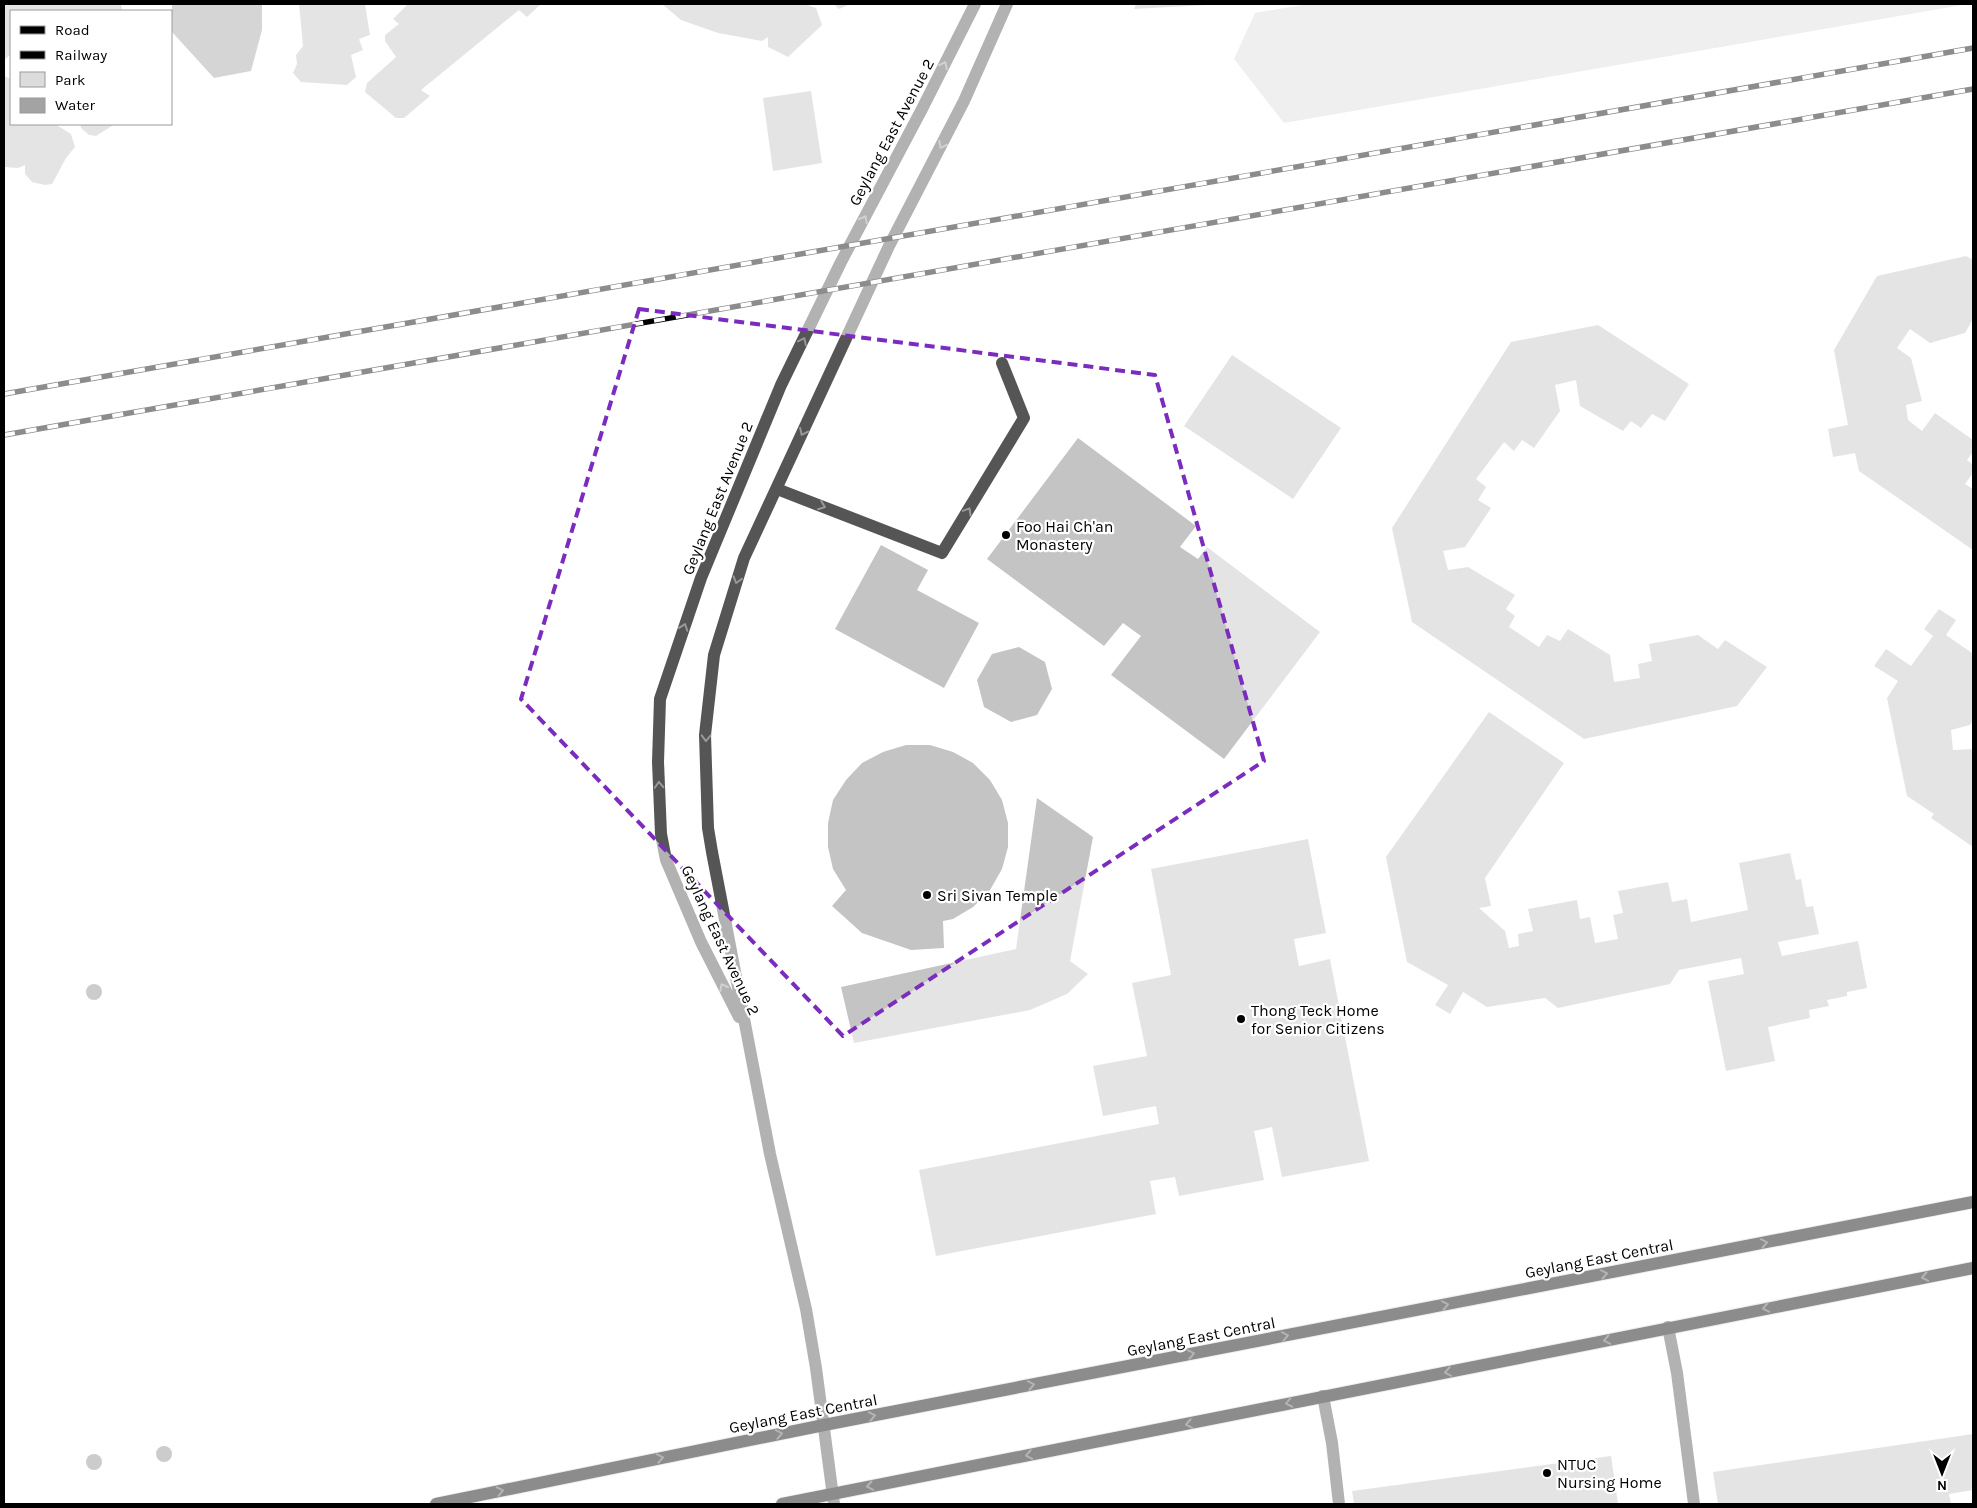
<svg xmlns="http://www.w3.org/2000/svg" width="1977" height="1508" viewBox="0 0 1977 1508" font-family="Karla,sans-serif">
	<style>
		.green { fill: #dcdcdc }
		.water { fill: #a3a3a3 }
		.building { fill: #c4c4c4 }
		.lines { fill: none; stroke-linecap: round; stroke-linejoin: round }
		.major-casing { stroke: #dbdbdb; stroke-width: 14 }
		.minor { stroke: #555; stroke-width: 12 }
		.major { stroke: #000; stroke-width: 12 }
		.rail-casing { stroke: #000; stroke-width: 5.5 }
		.rail { stroke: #fff; stroke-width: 4; stroke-dasharray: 11; stroke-linecap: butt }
		.tree { fill: #8f8f8f }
		.oneway { stroke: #999 }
		.oneway2 { stroke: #595959 }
		.marked { fill: none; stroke: #7b2cbf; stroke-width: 4; stroke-dasharray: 10 6; stroke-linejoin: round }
		.poi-dot { fill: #000; stroke: #fff; stroke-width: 2 }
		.labels { text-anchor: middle; stroke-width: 4.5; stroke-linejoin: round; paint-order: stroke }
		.street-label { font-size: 16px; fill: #000; stroke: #fff }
		.poi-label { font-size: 16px; fill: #000; stroke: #fff; text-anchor: start }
	</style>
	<rect width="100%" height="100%" fill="#fff"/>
	<path class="green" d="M 1308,4 L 1968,4 L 1284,123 L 1234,59 L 1255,13 Z"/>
	<path class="water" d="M 172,4 L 262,4 L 262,30 L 251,71 L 214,78 L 172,32 Z"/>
	<path class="building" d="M 4,4 L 121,4 L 122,11 L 11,11 L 11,54 L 4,60 Z
		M 299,4 L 365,4 L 370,35 L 359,39 L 363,50 L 351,55 L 356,77 L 347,85 L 301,82 L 293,73 L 297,64 L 296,55 L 303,46 Z
		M 408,4 L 541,4 L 527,17 L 519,10 L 421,90 L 430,96 L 404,118 L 396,118 L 365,92 L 367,83 L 396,57 L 385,41 L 385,35 L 399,24 L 393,19 Z
		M 662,4 L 804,4 L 816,8 L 822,25 L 788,57 L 768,47 L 768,37 L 762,41 L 718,33 L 681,20 Z
		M 834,4 L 850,4 L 839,9 Z
		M 1136,4 L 1207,4 L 1207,5 L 1134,9 Z
		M 4,76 L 11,79 L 11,124 L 55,124 L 71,134 L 75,147 L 66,158 L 52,184 L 45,185 L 32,182 L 25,174 L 25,165 L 18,168 L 4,167 Z
		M 811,91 L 822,163 L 773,171 L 763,98 Z
		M 80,124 L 115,124 L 96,136 L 89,135 L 81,128 Z
		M 1966,256 L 1973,260 L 1973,319 L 1965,333 L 1930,343 L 1910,329 L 1897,348 L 1911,358 L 1922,401 L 1906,405 L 1908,420 L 1922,431 L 1935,413 L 1973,440 L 1973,452 L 1967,460 L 1973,465 L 1973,473 L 1965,484 L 1973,489 L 1973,550 L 1859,471 L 1855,453 L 1833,457 L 1828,429 L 1848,425 L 1834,350 L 1877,276 Z
		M 1598,325 L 1689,384 L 1665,421 L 1652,414 L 1641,428 L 1631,421 L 1623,431 L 1580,406 L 1576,380 L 1555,385 L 1560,411 L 1534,448 L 1522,440 L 1514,451 L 1504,442 L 1476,479 L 1486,487 L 1478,500 L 1491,508 L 1465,547 L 1443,551 L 1448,570 L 1468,567 L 1515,595 L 1506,609 L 1515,616 L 1509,627 L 1539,647 L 1547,635 L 1560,641 L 1568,629 L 1610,655 L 1614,682 L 1640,678 L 1638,664 L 1652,661 L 1649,644 L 1698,635 L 1718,649 L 1725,640 L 1767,667 L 1737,706 L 1584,739 L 1412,622 L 1392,528 L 1511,342 Z
		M 1232,355 L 1341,428 L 1293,499 L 1184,426 Z
		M 1078,438 L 1196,526 L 1180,547 L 1198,559 L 1207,547 L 1320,632 L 1224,759 L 1111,675 L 1141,636 L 1123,623 L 1104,646 L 987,559 Z
		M 881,545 L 928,570 L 917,590 L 979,623 L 944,688 L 835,629 Z
		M 1939,609 L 1956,620 L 1946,635 L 1972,653 L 1973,651 L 1973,720 L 1970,725 L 1951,730 L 1953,750 L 1973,749 L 1973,847 L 1931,818 L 1934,814 L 1907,796 L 1887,698 L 1898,681 L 1874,666 L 1886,649 L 1911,666 L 1933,636 L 1924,629 Z
		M 1019,647 L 1045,662 L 1052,689 L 1037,715 L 1011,722 L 984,707 L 977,680 L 992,654 Z
		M 1489,712 L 1564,763 L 1485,878 L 1491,906 L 1479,908 L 1505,931 L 1509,948 L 1519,946 L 1518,934 L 1533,931 L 1528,909 L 1577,900 L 1580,919 L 1590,917 L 1595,943 L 1618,939 L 1613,915 L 1623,913 L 1618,891 L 1668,882 L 1672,902 L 1687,899 L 1691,922 L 1748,910 L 1739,863 L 1790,853 L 1796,880 L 1801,879 L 1806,907 L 1813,906 L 1819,934 L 1778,942 L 1782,956 L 1858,941 L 1867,988 L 1847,992 L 1847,996 L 1827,1000 L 1829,1006 L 1809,1010 L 1810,1018 L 1768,1027 L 1775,1061 L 1726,1071 L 1708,981 L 1744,974 L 1741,958 L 1679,970 L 1670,984 L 1558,1008 L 1545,998 L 1487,1007 L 1463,992 L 1450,1014 L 1435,1005 L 1448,985 L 1407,962 L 1386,857 Z
		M 906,745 L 930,745 L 953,752 L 973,763 L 990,780 L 1002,800 L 1008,823 L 1008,847 L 1002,869 L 990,890 L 973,907 L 953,919 L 943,921 L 944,948 L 911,950 L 862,933 L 832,906 L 846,890 L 833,869 L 828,847 L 828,823 L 833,800 L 846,780 L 862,763 L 883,752 Z
		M 1037,798 L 1093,837 L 1070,961 L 1088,974 L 1067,994 L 1030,1010 L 854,1043 L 841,987 L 1016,949 Z
		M 1308,839 L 1326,933 L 1294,939 L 1299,966 L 1330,959 L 1369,1161 L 1282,1177 L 1272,1127 L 1254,1131 L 1264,1180 L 1179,1196 L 1175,1177 L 1150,1181 L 1156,1214 L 936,1256 L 919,1170 L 1159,1124 L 1156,1106 L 1103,1116 L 1093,1066 L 1147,1056 L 1132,983 L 1171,975 L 1151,869 Z
		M 1973,1434 L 1973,1490 L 1949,1494 L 1951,1504 L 1718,1504 L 1713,1472 Z
		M 1611,1456 L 1618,1504 L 1354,1504 L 1352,1491 Z"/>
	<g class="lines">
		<defs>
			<path id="major" d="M 436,1504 L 824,1425 L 1973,1202
				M 782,1504 L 1973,1268"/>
		</defs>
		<use href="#major" class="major-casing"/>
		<path class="minor" d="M 777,489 L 942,553 L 1024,418 L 1002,363
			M 739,1017 L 701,942 L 666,860 L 661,834 L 658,762 L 660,699 L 701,578 L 781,385 L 841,262 L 922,109 L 975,4
			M 1668,1327 L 1677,1373 L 1694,1504
			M 1323,1396 L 1332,1443 L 1339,1504
			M 834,1504 L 816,1368 L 806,1309 L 770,1154 L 712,852 L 708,828 L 705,735 L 714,655 L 744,558 L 889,246 L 964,101 L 1007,4"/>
		<use href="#major" class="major"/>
		<defs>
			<path id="rail" d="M 4,394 L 1973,48
				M 4,435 L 1973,89"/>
		</defs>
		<use href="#rail" class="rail-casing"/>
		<use href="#rail" class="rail"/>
	</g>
	<g class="tree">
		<circle cx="94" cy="992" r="8"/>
		<circle cx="164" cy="1454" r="8"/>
		<circle cx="94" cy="1462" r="8"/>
	</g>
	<defs><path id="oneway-chevron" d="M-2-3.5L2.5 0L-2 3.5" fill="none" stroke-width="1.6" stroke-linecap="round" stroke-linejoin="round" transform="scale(1.25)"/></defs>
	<g class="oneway">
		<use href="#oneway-chevron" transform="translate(944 65) rotate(-63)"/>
		<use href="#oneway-chevron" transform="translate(942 145) rotate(117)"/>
		<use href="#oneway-chevron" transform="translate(864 219) rotate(-62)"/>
		<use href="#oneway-chevron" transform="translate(803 341) rotate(-64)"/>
		<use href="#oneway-chevron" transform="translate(803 432) rotate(115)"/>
		<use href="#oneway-chevron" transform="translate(822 506) rotate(21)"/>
		<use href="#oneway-chevron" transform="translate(968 511) rotate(-59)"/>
		<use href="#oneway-chevron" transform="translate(737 580) rotate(107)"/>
		<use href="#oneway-chevron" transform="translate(684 627) rotate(-71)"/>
		<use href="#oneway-chevron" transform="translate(706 738) rotate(91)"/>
		<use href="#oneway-chevron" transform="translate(659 785) rotate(-93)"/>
		<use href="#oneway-chevron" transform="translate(723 987) rotate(-117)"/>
	</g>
	<g class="oneway2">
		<use href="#oneway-chevron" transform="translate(1764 1243) rotate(-11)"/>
		<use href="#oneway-chevron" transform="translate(1604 1274) rotate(-11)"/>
		<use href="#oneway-chevron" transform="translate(1925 1277) rotate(169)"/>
		<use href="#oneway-chevron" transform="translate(1445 1305) rotate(-11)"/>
		<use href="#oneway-chevron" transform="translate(1766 1308) rotate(169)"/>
		<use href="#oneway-chevron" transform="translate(1285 1336) rotate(-11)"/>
		<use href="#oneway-chevron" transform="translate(1607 1340) rotate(169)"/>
		<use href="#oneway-chevron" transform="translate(1191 1354) rotate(-11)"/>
		<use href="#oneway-chevron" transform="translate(1448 1372) rotate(169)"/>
		<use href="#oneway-chevron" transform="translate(1031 1385) rotate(-11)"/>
		<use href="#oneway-chevron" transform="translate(1289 1403) rotate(168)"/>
		<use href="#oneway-chevron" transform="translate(872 1416) rotate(-11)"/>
		<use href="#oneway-chevron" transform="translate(1189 1424) rotate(169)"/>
		<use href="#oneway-chevron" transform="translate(779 1434) rotate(-11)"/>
		<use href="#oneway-chevron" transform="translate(1029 1455) rotate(169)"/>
		<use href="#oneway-chevron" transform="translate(660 1458) rotate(-11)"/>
		<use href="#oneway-chevron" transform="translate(870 1486) rotate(169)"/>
		<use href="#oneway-chevron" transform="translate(500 1491) rotate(-12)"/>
	</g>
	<path d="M0 0H1977V1508H0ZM 639,309 L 1155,375 L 1264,761 L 843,1036 L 521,699 Z" fill="#fff" fill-opacity=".55" fill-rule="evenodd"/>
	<path class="marked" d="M 639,309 L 1155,375 L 1264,761 L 843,1036 L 521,699 Z"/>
	<g class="poi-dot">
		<circle cx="1006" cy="535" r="5"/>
		<circle cx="927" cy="895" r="5"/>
		<circle cx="1241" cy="1019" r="5"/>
		<circle cx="1547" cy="1473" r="5"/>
	</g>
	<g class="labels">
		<g class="street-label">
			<text transform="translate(891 132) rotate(-62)" y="6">Geylang East Avenue 2</text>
			<text transform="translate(717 498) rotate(-68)" y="6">Geylang East Avenue 2</text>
			<text transform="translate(721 940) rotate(65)" y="6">Geylang East Avenue 2</text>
			<text transform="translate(1599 1258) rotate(-11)" y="6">Geylang East Central</text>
			<text transform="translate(1201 1336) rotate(-11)" y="6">Geylang East Central</text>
			<text transform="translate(803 1413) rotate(-11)" y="6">Geylang East Central</text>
		</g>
		<g class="poi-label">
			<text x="1016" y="532">Foo Hai Ch'an<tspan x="1016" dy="18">Monastery</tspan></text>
			<text x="937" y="901">Sri Sivan Temple</text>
			<text x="1251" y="1016">Thong Teck Home<tspan x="1251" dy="18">for Senior Citizens</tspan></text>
			<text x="1557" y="1470">NTUC<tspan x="1557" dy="18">Nursing Home</tspan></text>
		</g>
	</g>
	<rect width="1977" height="1508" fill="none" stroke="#000000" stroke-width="10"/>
	<rect x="10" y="10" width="162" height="115" fill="#ffffff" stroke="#999999"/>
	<rect x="20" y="26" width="25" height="8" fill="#000000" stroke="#999999"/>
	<text x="55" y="35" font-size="15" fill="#000000">Road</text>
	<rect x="20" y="51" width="25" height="8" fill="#000000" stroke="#999999"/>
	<text x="55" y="60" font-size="15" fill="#000000">Railway</text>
	<rect x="20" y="72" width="25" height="15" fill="#dcdcdc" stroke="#999999"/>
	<text x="55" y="85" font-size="15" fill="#000000">Park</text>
	<rect x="20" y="98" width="25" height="15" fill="#a3a3a3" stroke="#999999"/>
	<text x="55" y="110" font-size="15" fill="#000000">Water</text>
	<g transform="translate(1942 1473) rotate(180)" stroke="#ffffff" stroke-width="4" paint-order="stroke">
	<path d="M0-4L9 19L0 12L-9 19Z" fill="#000000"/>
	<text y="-8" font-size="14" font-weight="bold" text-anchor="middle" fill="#000000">N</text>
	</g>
</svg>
